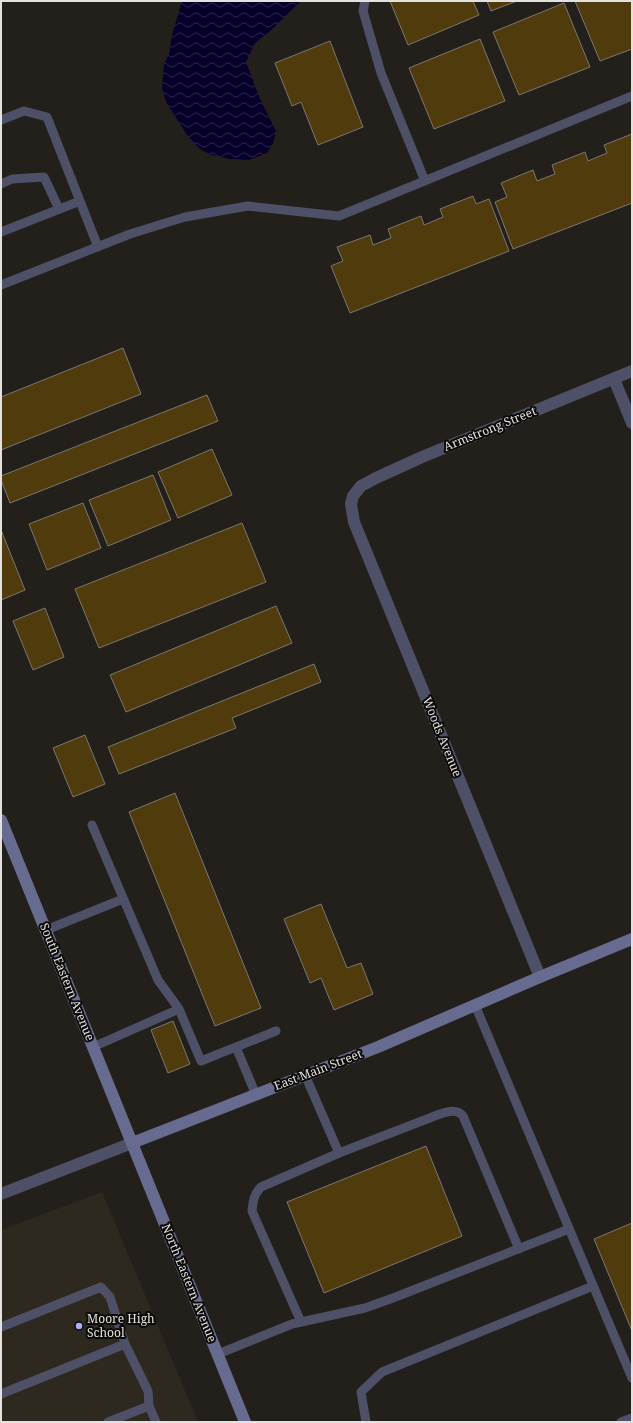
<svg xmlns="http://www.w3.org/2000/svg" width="633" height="1423" viewBox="0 0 633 1423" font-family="'Noto Serif',serif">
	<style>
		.built { fill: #2e291f }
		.water { fill: url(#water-waves) }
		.building { fill: #503b0d; stroke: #7a7772 }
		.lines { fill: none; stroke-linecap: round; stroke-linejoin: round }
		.service { stroke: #4e5067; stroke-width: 9 }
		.minor { stroke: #4e5067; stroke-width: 12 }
		.tertiary { stroke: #4e5067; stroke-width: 12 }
		.secondary { stroke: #676b8f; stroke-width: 12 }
		.poi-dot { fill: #a9b0fc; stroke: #0b0a08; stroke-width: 1.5 }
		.labels { text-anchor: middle; stroke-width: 4; stroke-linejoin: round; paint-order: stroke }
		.street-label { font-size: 12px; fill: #e4e2df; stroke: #0b0a08 }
		.poi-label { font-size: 12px; fill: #e4e2df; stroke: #0b0a08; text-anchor: start }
	</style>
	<defs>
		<pattern id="water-waves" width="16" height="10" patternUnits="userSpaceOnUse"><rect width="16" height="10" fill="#07002a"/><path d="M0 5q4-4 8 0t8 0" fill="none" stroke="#2b2548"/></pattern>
	</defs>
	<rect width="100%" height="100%" fill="#23201c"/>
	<path class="built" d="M 102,1192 L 198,1422 L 1,1422 L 1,1230 Z"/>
	<path class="water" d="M 182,1 L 301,1 L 270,31 L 255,43 L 246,62 L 260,99 L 276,131 L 273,144 L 267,153 L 249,160 L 230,159 L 211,155 L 200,149 L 187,135 L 166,102 L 162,88 L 164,64 L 169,54 L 172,35 Z"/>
	<path class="building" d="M 390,1 L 473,1 L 479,15 L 408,45 Z
		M 487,1 L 517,1 L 491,11 Z
		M 575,1 L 632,1 L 632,49 L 600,61 Z
		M 564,3 L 590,67 L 519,95 L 493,32 Z
		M 480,39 L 505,101 L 434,129 L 409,68 Z
		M 330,41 L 363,127 L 318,145 L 301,102 L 292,106 L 275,63 Z
		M 632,134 L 632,203 L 513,249 L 495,202 L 507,197 L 501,183 L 533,170 L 537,181 L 555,174 L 552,165 L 585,152 L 588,161 L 607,153 L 604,145 Z
		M 473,196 L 476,204 L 489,199 L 509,251 L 350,313 L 331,266 L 343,261 L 337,247 L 370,235 L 373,245 L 391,238 L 388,229 L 421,216 L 424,225 L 443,217 L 440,209 Z
		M 123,348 L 141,394 L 1,450 L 1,397 Z
		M 207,395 L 218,421 L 10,503 L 1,480 L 1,476 Z
		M 212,449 L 232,495 L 178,518 L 158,472 Z
		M 153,475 L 171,520 L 108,546 L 89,500 Z
		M 83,503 L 101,548 L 47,570 L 29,524 Z
		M 242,523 L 266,582 L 99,648 L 75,589 Z
		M 1,530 L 25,590 L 1,600 Z
		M 276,606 L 292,643 L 126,712 L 110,675 Z
		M 45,608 L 64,657 L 33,670 L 13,621 Z
		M 314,664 L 321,682 L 232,718 L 236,728 L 119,774 L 108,747 Z
		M 85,735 L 105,784 L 73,797 L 53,748 Z
		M 175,793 L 261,1008 L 215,1026 L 129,812 Z
		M 321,904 L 347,968 L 361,963 L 373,994 L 334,1010 L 321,978 L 310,983 L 284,919 Z
		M 173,1021 L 190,1064 L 168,1073 L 151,1030 Z
		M 426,1146 L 462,1236 L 324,1293 L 287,1202 Z
		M 632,1223 L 632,1331 L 594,1239 Z"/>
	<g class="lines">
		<path class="service" d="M 365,1 L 363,11 L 381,73 L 425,181
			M 1,120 L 24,111 L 47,117 L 98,247
			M 1,184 L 12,179 L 44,177 L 59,209
			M 1,232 L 80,201
			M 1,285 L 130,234 L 185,217 L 248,206 L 339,216 L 632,96
			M 92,825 L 158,980 L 179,1009 L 201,1061 L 276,1031
			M 46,930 L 123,899
			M 475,1005 L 632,1378
			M 93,1047 L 179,1009
			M 236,1047 L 256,1095
			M 305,1075 L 339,1153
			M 301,1322 L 252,1211 C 253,1201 254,1194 261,1187 L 339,1153 L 440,1114 C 449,1111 457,1109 463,1116 L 519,1249
			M 1,1327 L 101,1287 L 110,1297 L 125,1344 L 148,1391 L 149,1406 L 156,1422
			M 218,1354 L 292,1324 L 365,1308 L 393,1298 L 569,1229
			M 1,1394 L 125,1344
			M 108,1422 L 149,1406
			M 366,1422 L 361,1392 L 382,1372 L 593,1286
			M 621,1422 L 632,1418"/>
		<path class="minor" d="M 614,379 L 632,423
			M 540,977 L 354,522 L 351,504 L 353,496 L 361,486 L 376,478 L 422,457 L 632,371"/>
		<path class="tertiary" d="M 1,1194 L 132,1143"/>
		<path class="secondary" d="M 1,820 L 245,1422
			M 132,1143 L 378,1047 L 540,977 L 632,939"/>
	</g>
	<circle class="poi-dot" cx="79" cy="1326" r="4"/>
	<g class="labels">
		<g class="street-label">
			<text transform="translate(490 429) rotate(-22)" y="4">Armstrong Street</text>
			<text transform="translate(442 737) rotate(68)" y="4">Woods Avenue</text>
			<text transform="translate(67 982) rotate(68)" y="4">South Eastern Avenue</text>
			<text transform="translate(318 1070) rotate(-21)" y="4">East Main Street</text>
			<text transform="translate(189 1283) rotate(68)" y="4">North Eastern Avenue</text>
		</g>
		<g class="poi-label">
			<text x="87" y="1323">Moore High<tspan x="87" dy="14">School</tspan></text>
		</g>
	</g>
	<rect width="633" height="1423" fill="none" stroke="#e4e2df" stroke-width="4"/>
</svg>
